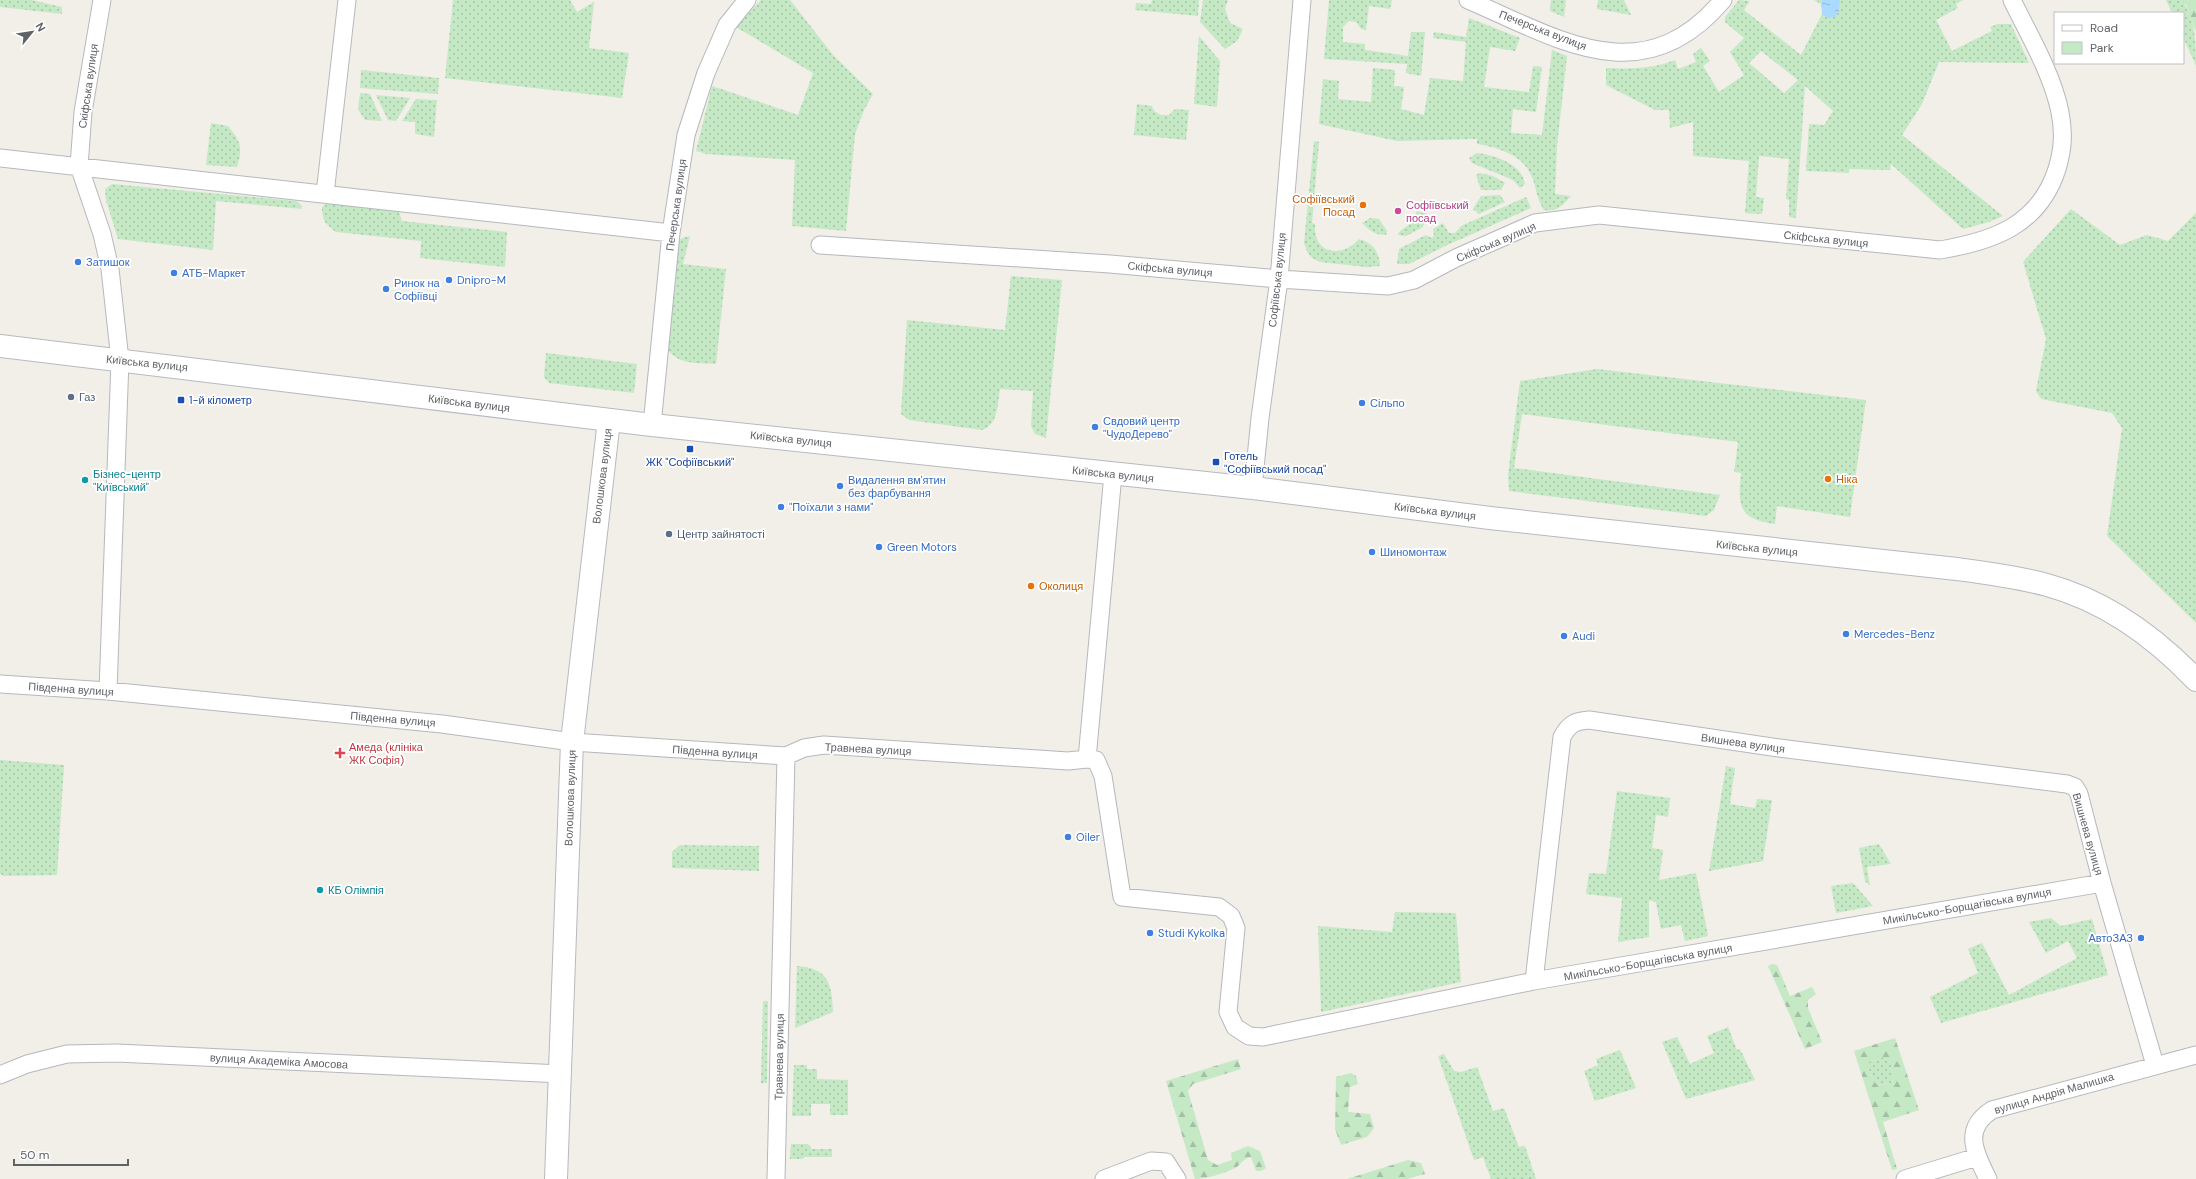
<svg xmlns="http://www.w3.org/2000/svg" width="2196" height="1179" viewBox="0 0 2196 1179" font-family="'DM Sans',sans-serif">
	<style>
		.green { fill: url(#green-dots); fill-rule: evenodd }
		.forest { fill: url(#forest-firs); fill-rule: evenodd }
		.water { fill: url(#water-ripples) }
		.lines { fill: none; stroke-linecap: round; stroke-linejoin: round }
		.street-casing { stroke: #b5b8bc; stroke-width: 19 }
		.secondary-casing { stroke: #b6babf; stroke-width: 24 }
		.street { stroke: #fff; stroke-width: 17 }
		.secondary { stroke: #fff; stroke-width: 22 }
		.food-dot { fill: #e8710a; stroke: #fff; stroke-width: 1.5 }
		.hotel-dot { fill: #d1479c; stroke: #fff; stroke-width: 1.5 }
		.shop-dot { fill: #3f7fe0; stroke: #fff; stroke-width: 1.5 }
		.service-dot { fill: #5c6f8a; stroke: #fff; stroke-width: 1.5 }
		.transit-dot { fill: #1a4fb4; stroke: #fff; stroke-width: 1.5 }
		.culture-dot { fill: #0f9aa8; stroke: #fff; stroke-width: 1.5 }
		.health-dot { fill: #e0444e; stroke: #fff; stroke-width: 1.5 }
		.labels { text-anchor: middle; stroke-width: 3.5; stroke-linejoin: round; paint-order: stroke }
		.street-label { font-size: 11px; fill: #5f6368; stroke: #fff }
		.food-label { font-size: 11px; fill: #c56008; stroke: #fff; text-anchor: start }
		.hotel-label { font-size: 11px; fill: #b23c85; stroke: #fff; text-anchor: start }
		.shop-label { font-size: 11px; fill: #366cbe; stroke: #fff; text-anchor: start }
		.service-label { font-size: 11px; fill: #4e5e75; stroke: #fff; text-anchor: start }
		.transit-label { font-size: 11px; fill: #164399; stroke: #fff; text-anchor: start }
		.culture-label { font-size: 11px; fill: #0d838f; stroke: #fff; text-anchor: start }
		.health-label { font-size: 11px; fill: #be3a42; stroke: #fff; text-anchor: start }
	</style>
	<defs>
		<pattern id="green-dots" width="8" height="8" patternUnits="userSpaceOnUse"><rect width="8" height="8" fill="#c5e8c5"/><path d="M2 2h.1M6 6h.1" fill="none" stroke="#a3c0a4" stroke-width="1.8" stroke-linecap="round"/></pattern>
		<pattern id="forest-firs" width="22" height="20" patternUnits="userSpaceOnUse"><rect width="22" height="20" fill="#c5e8c5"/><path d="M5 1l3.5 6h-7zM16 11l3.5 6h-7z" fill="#a3c0a4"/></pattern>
		<pattern id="water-ripples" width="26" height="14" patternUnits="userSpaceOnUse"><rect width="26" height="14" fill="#aadaff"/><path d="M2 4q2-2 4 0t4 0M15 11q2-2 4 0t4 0" fill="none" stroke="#8eb4d2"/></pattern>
	</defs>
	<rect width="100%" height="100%" fill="#f1efe8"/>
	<path class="green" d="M 0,0 L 31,0 L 62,7 L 62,14 L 0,7 Z
		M 453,0 L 570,0 L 577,12 L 594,2 L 589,48 L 629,53 L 622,98 L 445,78 Z
		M 761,0 L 790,0 L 833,55 L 873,94 L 864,110 L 855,134 L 846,231 L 792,226 L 795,160 L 707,154 L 696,151 L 712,86 L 798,115 L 813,73 L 736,27 Z
		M 1152,0 L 1199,0 L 1198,16 L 1135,10 L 1136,3 L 1151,4 Z
		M 1203,0 L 1228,0 L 1225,9 L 1230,23 L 1243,29 L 1237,41 L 1225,49 L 1200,22 Z
		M 1329,0 L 1392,0 L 1390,9 L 1369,6 L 1366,30 L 1361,29 L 1356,22 L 1349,21 L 1343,27 L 1343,42 L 1365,44 L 1365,50 L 1408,56 L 1411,32 L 1425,32 L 1421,76 L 1406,73 L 1407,64 L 1324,59 Z
		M 1551,0 L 1566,0 L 1564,17 L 1550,11 Z
		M 1598,0 L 1624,0 L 1631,15 L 1597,9 Z
		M 1739,0 L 1750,1 L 1744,10 L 1801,55 L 1822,14 L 1821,4 L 1814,0 L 1963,0 L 1956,4 L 1958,8 L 1936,20 L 1952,51 L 1992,31 L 1990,27 L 1998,24 L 2011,24 L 2029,63 L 1939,62 L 1922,104 L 1902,135 L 2003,216 L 1989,222 L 1963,229 L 1891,164 L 1890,170 L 1849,169 L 1849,173 L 1806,171 L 1809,124 L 1824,125 L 1833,111 L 1805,86 L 1796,218 L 1789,217 L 1789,200 L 1786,199 L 1789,159 L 1759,156 L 1756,197 L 1764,198 L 1762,214 L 1745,213 L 1749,161 L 1693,156 L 1693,122 L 1670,128 L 1669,110 L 1655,110 L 1606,85 L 1606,68 C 1629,69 1653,69 1675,60 L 1678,69 L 1696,62 L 1693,54 L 1701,48 L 1710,61 L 1703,66 L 1719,92 L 1744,75 L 1730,52 L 1744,38 L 1725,22 L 1725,17 ZM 1761,51 L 1798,80 L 1784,93 L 1749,63 Z
		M 2166,0 L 2181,0 C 2196,17 2196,44 2196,66 L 2183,37 L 2183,13 L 2172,13 Z
		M 1469,18 L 1520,38 L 1515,51 L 1490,47 L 1484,87 L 1529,92 L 1533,66 L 1542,67 L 1536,112 L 1513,109 L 1511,133 L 1542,135 L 1552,50 L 1567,56 L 1557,146 L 1555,194 L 1571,196 C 1562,206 1557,212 1544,210 C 1536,199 1537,187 1531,175 C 1523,155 1497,147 1477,144 L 1477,139 L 1397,141 L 1319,124 L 1323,79 L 1339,81 L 1338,99 L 1371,102 L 1373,68 L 1395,70 L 1394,86 L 1404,87 L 1401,109 L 1424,115 L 1430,78 L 1463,81 L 1466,42 L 1433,38 L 1434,32 L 1466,37 Z
		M 1199,36 L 1220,61 L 1217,107 L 1194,104 Z
		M 361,70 L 439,78 L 438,94 L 360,88 Z
		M 360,93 L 370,94 L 382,121 L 365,120 L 358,109 Z
		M 376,95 L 410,98 L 396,121 L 388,120 Z
		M 416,99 L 437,100 L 434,137 L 415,134 L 415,122 L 402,121 Z
		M 1137,104 L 1152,106 L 1154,111 L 1161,115 L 1169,115 L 1175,109 L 1189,110 L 1186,140 L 1134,135 Z
		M 211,123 L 228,126 C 241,142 243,147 237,167 L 206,165 Z
		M 1314,141 L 1319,142 L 1312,223 L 1315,224 C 1313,254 1342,259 1359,239 C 1373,243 1379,251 1380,266 L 1366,267 L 1320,262 C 1310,258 1307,253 1304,243 Z
		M 1477,153 C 1495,155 1522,164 1525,184 L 1520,188 L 1513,180 L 1472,163 L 1469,158 Z
		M 1480,173 L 1493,176 L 1505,183 L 1501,190 L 1481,190 L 1476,175 Z
		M 112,184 L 296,201 L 301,205 L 302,209 L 216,201 L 213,250 L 118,239 L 106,200 L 105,189 Z
		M 1500,195 L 1505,202 L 1479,214 L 1473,209 L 1481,196 Z
		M 1526,197 L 1531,208 L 1445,246 L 1409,264 L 1397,264 L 1399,249 L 1426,235 L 1432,238 L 1434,235 L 1433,229 L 1443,223 L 1449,233 L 1455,233 L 1461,226 Z
		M 327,203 L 398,209 L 402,221 L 507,232 L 505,267 L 420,258 L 421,241 L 336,232 C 325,224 322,220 322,207 Z
		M 2071,209 L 2120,245 L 2147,235 L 2168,241 L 2196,213 L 2196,623 L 2107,536 L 2122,428 L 2112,413 L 2041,399 L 2036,391 L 2046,339 L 2023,262 Z
		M 1416,211 L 1427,213 L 1423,227 L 1406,236 L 1398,235 L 1399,232 L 1411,223 L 1415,223 Z
		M 1370,218 L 1379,219 L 1387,231 L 1386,235 C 1375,235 1370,231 1362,223 Z
		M 690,236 L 683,264 L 726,269 L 716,364 C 699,363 679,365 668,350 L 676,243 L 682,238 Z
		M 1011,276 L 1062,280 L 1046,438 L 1035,434 L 1031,426 L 1033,391 L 1000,389 C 997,405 999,424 982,430 L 909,420 L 901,414 L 907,320 L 1005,330 Z
		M 546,353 L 637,364 L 634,393 L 549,383 L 544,377 Z
		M 1597,369 L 1866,400 L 1850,517 L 1777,506 L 1775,524 C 1738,519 1738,506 1741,473 L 1734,472 L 1738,442 L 1522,414 L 1514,468 L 1720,495 L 1714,510 L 1706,516 L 1509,491 L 1508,475 L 1520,381 Z
		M 0,760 L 64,765 L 57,875 L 3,876 L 0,873 Z
		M 1726,766 L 1735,768 L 1730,804 L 1755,808 L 1757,799 L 1772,800 L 1763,861 L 1709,871 Z
		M 1617,791 L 1670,798 L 1668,817 L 1656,815 L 1652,848 L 1663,850 L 1659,880 L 1696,873 L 1708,936 L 1685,941 L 1681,925 L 1661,929 L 1656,902 L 1649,900 L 1649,937 L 1618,942 L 1622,898 L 1586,894 L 1589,873 L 1606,874 Z
		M 1879,844 L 1891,864 L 1867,867 L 1870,885 L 1869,885 L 1865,881 L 1859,848 Z
		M 680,845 L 759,846 L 759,871 L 672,868 L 672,852 Z
		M 1853,883 L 1873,906 L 1836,913 L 1831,886 Z
		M 1395,912 L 1456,913 L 1461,982 L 1321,1012 L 1318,926 L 1392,932 Z
		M 2051,918 L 2061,926 L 2092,919 L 2108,975 L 1941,1023 L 1930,997 L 1978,973 L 1968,949 L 1982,943 L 2009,995 L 2077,958 L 2068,941 L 2046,953 L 2029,922 Z
		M 797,966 C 828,968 832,983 833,1012 L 795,1028 Z
		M 763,1001 L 768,1001 L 767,1083 L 761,1083 Z
		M 1728,1027 L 1737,1050 L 1740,1049 L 1755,1080 L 1686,1099 L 1662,1042 L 1677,1037 L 1690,1064 L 1714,1053 L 1707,1036 Z
		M 1620,1050 L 1636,1088 L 1595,1101 L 1584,1071 L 1598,1065 L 1596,1059 Z
		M 1444,1054 L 1454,1071 L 1461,1072 L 1477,1067 L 1493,1111 L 1504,1108 L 1519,1147 L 1525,1146 L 1536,1179 L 1491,1179 L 1483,1157 L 1474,1160 L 1438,1056 Z
		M 1883,1057 L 1887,1059 C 1893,1067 1895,1073 1892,1083 L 1881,1085 L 1875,1083 L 1868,1068 L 1868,1062 Z
		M 794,1065 L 807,1065 L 807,1069 L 817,1069 L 817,1079 L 848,1080 L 848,1115 L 830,1115 L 830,1104 L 811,1104 L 811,1116 L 792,1116 Z
		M 791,1144 L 808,1144 L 812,1149 L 832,1149 L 832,1157 L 805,1157 L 802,1159 L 790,1159 Z"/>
	<path class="forest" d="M 2181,0 L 2196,0 L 2196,32 L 2186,5 Z
		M 1772,964 L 1777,965 L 1790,996 L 1812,987 L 1816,994 L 1808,1000 L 1808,1008 L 1822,1042 L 1805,1049 L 1768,966 Z
		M 1895,1038 L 1919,1110 L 1883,1122 L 1897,1169 L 1892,1170 L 1854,1051 ZM 1883,1057 L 1887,1059 C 1893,1067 1895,1073 1892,1083 L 1881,1085 L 1875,1083 L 1868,1068 L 1868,1062 Z
		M 1238,1059 L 1241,1069 L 1193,1084 L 1188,1091 L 1208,1160 L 1217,1165 L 1232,1160 L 1231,1153 L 1248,1146 L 1260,1151 L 1266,1168 L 1261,1171 L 1256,1171 L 1251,1157 C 1244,1159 1243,1161 1238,1166 C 1230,1172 1206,1179 1195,1179 L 1166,1081 Z
		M 1351,1073 L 1356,1076 L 1358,1084 L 1350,1087 L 1348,1112 L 1370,1114 L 1374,1128 L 1367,1137 L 1341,1145 L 1335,1129 L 1336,1077 Z
		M 1408,1160 L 1421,1163 L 1425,1174 L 1407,1179 L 1347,1179 Z"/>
	<path class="water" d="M 1822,0 L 1840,0 L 1839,11 L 1835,17 L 1828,18 L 1822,14 Z"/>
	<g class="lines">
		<defs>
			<path id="street" d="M 102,0 L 83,112 L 79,166 L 102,234 L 110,269 L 120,360 L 108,691
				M 1468,0 C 1559,39 1643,95 1723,0
				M 0,158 L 671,233
				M 325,194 L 347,0
				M 820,245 L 1110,264 L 1279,279 L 1388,286 L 1414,280 L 1456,258 L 1535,223 L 1599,215 L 1940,250 C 1994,241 2039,225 2057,169 C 2063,149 2064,133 2060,112 C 2052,73 2029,35 2012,0
				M 652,425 L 671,233 L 686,135 L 706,73 L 727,25 L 747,0
				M 1253,488 L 1260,418 L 1279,279 L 1302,0
				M 0,684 L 108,691 L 442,724 L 572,742 L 786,756 L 804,748 L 824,745 L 1068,761 L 1087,759 L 1113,474
				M 1087,759 L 1096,760 L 1103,776 L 1122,897 L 1219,907 L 1231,916 L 1236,928 L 1228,1012 L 1235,1027 L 1249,1036 L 1263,1037 L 1534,981 L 2102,883
				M 1534,981 L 1562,737 C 1569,724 1575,721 1589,720 L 1779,748 L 2067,784 L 2075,787 L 2079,794 L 2102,883 L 2155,1065
				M 0,1075 L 27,1064 L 67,1054 L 117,1053 L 561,1074
				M 776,1179 L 786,756
				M 1104,1179 L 1151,1161 L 1166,1162 L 1177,1179
				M 1905,1179 L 1977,1157
				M 1988,1179 C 1975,1153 1962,1129 1992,1110 L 2196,1055"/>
			<path id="secondary" d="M 0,346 L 652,425 L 1253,488 L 1490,518 L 1957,569 C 1987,573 2018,577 2047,585 C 2106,601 2154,636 2196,680
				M 556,1179 L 572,742 L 609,420"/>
		</defs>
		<use href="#street" class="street-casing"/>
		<use href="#secondary" class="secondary-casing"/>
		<use href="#street" class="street"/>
		<use href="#secondary" class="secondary"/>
	</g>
	<g class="food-dot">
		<circle cx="1363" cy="205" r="4"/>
		<circle cx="1828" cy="479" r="4"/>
		<circle cx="1031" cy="586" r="4"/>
	</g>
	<circle class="hotel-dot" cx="1398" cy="211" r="4"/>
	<g class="shop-dot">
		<circle cx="78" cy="262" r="4"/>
		<circle cx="174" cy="273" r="4"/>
		<circle cx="449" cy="280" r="4"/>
		<circle cx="386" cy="289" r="4"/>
		<circle cx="1362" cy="403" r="4"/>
		<circle cx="1095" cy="427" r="4"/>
		<circle cx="840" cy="486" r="4"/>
		<circle cx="781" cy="507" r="4"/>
		<circle cx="879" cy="547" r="4"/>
		<circle cx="1372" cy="552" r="4"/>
		<circle cx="1846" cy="634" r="4"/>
		<circle cx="1564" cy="636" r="4"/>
		<circle cx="1068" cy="837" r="4"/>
		<circle cx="1150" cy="933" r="4"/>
		<circle cx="2141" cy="938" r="4"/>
	</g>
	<g class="service-dot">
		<circle cx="71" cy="397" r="4"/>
		<circle cx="669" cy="534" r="4"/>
	</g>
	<g class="transit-dot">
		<rect x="177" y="396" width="8" height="8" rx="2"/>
		<rect x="686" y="445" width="8" height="8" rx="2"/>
		<rect x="1212" y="458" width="8" height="8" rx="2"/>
	</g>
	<g class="culture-dot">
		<circle cx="85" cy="480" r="4"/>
		<circle cx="320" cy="890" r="4"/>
	</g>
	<path class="health-dot" d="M338 747h4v4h4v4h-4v4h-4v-4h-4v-4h4z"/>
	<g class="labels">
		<g class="street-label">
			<text transform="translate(1543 30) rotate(21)" y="4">Печерська вулиця</text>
			<text transform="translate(88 86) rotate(-82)" y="4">Скіфська вулиця</text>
			<text transform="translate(676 205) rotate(-82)" y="4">Печерська вулиця</text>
			<text transform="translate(1826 239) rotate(6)" y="4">Скіфська вулиця</text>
			<text transform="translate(1496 242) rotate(-23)" y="4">Скіфська вулиця</text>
			<text transform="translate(1170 269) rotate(5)" y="4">Скіфська вулиця</text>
			<text transform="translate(1277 280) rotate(-84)" y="4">Софіївська вулиця</text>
			<text transform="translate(147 363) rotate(6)" y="4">Київська вулиця</text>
			<text transform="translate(469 403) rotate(7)" y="4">Київська вулиця</text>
			<text transform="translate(791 439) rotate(6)" y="4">Київська вулиця</text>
			<text transform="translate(1113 474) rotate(6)" y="4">Київська вулиця</text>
			<text transform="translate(602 476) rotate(-83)" y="4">Волошкова вулиця</text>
			<text transform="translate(1435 511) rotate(7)" y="4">Київська вулиця</text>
			<text transform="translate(1757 548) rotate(6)" y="4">Київська вулиця</text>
			<text transform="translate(71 689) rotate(4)" y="4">Південна вулиця</text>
			<text transform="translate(393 719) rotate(5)" y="4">Південна вулиця</text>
			<text transform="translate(1743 743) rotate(8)" y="4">Вишнева вулиця</text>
			<text transform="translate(868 749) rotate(3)" y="4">Травнева вулиця</text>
			<text transform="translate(715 752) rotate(4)" y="4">Південна вулиця</text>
			<text transform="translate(570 798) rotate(-88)" y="4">Волошкова вулиця</text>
			<text transform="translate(2088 834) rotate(74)" y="4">Вишнева вулиця</text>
			<text transform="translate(1967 906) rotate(-10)" y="4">Микільсько-Борщагівська вулиця</text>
			<text transform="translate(1648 962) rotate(-10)" y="4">Микільсько-Борщагівська вулиця</text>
			<text transform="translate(779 1057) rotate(-89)" y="4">Травнева вулиця</text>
			<text transform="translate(279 1061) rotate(3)" y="4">вулиця Академіка Амосова</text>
			<text transform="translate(2054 1093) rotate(-16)" y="4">вулиця Андрія Малишка</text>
		</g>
		<g class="food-label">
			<text x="1355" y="203" text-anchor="end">Софіївський<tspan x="1355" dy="13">Посад</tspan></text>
			<text x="1836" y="483">Ніка</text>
			<text x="1039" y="590">Околиця</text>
		</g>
		<g class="hotel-label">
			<text x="1406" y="209">Софіївський<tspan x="1406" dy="13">посад</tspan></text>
		</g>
		<g class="shop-label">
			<text x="86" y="266">Затишок</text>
			<text x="182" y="277">АТБ-Маркет</text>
			<text x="457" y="284">Dnipro-M</text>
			<text x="394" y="287">Ринок на<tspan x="394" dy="13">Софіївці</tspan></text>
			<text x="1370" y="407">Сільпо</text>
			<text x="1103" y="425">Свдовий центр<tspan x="1103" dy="13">"ЧудоДерево"</tspan></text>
			<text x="848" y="484">Видалення вм'ятин<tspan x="848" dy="13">без фарбування</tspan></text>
			<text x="789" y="511">"Поїхали з нами"</text>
			<text x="887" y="551">Green Motors</text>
			<text x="1380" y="556">Шиномонтаж</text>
			<text x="1854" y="638">Mercedes-Benz</text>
			<text x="1572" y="640">Audi</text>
			<text x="1076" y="841">Oiler</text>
			<text x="1158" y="937">Studi Kykolka</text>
			<text x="2133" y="942" text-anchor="end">АвтоЗАЗ</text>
		</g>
		<g class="service-label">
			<text x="79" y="401">Газ</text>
			<text x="677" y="538">Центр зайнятості</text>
		</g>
		<g class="transit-label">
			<text x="189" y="404">1-й кілометр</text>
			<text x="1224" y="460">Готель<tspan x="1224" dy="13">"Софіївський посад"</tspan></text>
			<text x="690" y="466" text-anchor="middle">ЖК "Софіївський"</text>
		</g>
		<g class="culture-label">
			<text x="93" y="478">Бізнес-центр<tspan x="93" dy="13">"Київський"</tspan></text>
			<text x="328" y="894">КБ Олімпія</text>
		</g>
		<g class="health-label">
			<text x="349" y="751">Амеда (клініка<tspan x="349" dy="13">ЖК Софія)</tspan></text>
		</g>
	</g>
	<rect x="2054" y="12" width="130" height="52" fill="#ffffff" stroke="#bfc1c3"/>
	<rect x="2062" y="25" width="20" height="6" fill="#ffffff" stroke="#bfc1c3"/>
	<text x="2090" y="32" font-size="12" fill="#5f6368">Road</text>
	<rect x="2062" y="42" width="20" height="12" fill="#c5e8c5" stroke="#bfc1c3"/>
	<text x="2090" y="52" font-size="12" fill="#5f6368">Park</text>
	<g transform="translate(32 32) rotate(60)" stroke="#ffffff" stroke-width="3" paint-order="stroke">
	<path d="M0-3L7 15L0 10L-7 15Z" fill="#5f6368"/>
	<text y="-6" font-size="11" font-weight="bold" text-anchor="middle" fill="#5f6368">N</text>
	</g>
	<path d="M14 1159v6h114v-6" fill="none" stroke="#5f6368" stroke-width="2"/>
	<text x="20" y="1159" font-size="12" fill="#5f6368" stroke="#ffffff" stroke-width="3" paint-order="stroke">50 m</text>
</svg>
